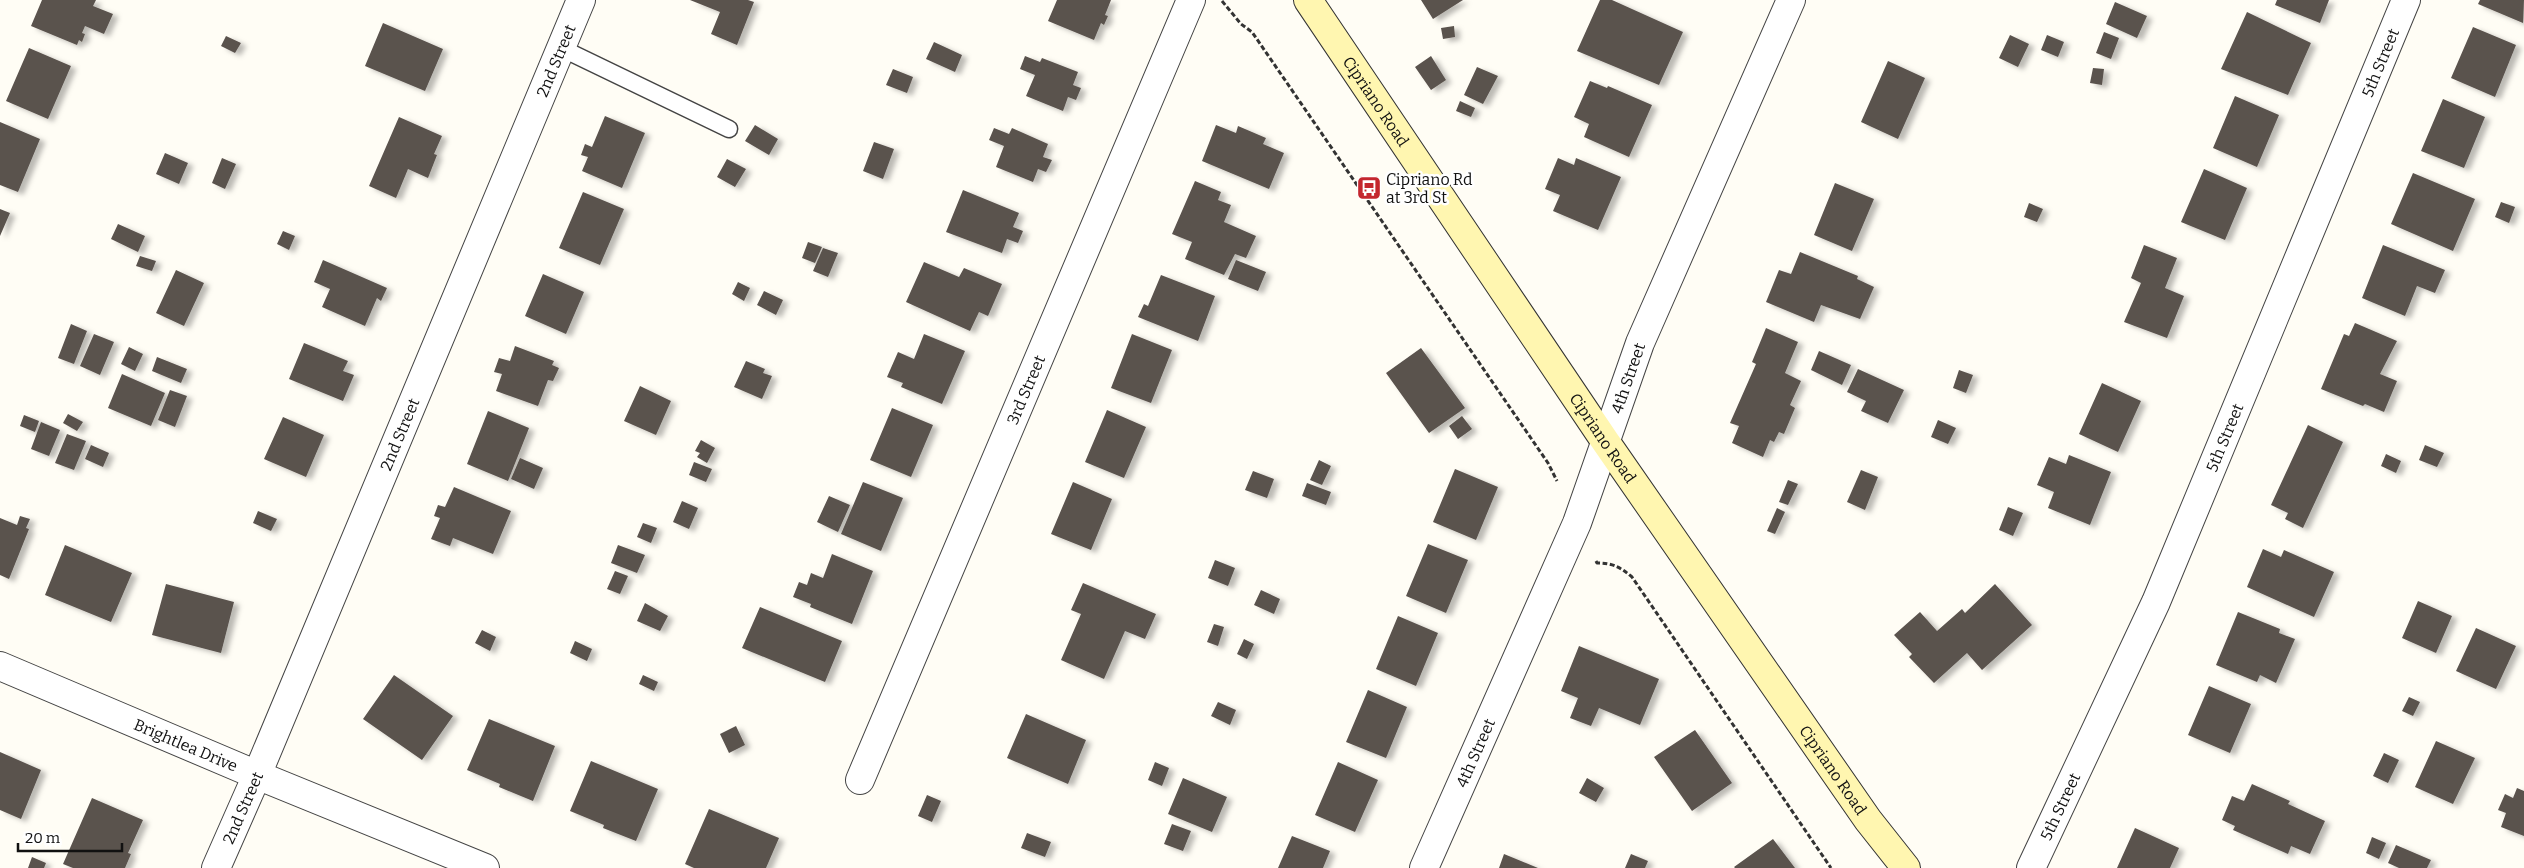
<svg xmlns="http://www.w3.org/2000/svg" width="2524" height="868" viewBox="0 0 2524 868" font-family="Bitter,serif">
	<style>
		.building { fill: #5a524d; filter: url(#shadow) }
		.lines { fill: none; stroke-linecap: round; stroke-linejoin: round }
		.lane-casing { stroke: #444; stroke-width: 19 }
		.street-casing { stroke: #444; stroke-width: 30 }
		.secondary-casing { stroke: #333; stroke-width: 30 }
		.path { stroke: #333; stroke-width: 3; stroke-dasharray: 5 2.5; stroke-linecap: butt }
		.lane { stroke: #fff; stroke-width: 16 }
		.street { stroke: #fff; stroke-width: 28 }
		.secondary { stroke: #fff6b0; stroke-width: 28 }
		.labels { text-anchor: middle; stroke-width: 5; stroke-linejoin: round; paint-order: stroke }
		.street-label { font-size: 16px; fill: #111; stroke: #fff }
		.poi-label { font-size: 16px; fill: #111; stroke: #fff; text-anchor: start }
	</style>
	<defs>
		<filter id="shadow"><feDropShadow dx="5.5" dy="3" stdDeviation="2.5" flood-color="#0004"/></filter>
	</defs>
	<rect width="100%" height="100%" fill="#fffdf5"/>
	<path class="building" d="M 42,0 L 96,0 L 93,6 L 113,14 L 104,34 L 85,26 L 82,33 L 85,34 L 82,42 L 79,40 L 77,45 L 31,26 Z
		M 690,0 L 748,0 L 754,2 L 737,45 L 711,34 L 720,12 Z
		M 1057,0 L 1111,0 L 1105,15 L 1108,16 L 1104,25 L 1101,23 L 1094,40 L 1048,21 Z
		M 1421,0 L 1463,0 L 1433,19 Z
		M 1600,0 L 1612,0 L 1683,32 L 1659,85 L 1577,51 Z
		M 2277,0 L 2329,0 L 2320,23 L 2275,5 Z
		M 2480,0 L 2524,0 L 2523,23 L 2478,4 Z
		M 2115,2 L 2147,16 L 2137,38 L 2106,24 Z
		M 2247,12 L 2311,43 L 2288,95 L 2221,69 Z
		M 383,23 L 443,49 L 425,91 L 365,66 Z
		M 1454,26 L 1455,37 L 1443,39 L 1441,28 Z
		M 2473,27 L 2516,45 L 2495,97 L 2451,78 Z
		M 2104,32 L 2119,38 L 2111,59 L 2096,53 Z
		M 2010,35 L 2029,44 L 2018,67 L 1999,58 Z
		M 2047,35 L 2064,42 L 2058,57 L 2041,50 Z
		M 226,36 L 241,43 L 235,53 L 221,46 Z
		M 934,42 L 962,55 L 955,72 L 926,59 Z
		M 29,48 L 71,66 L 48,119 L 6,101 Z
		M 1025,56 L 1040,62 L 1042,58 L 1078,72 L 1073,85 L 1081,88 L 1076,100 L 1068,97 L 1063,111 L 1026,96 L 1035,75 L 1020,69 Z
		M 1431,56 L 1446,80 L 1431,90 L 1415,67 Z
		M 1888,61 L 1925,78 L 1898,139 L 1861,122 Z
		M 1477,67 L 1498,76 L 1483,104 L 1464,95 Z
		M 2093,68 L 2104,69 L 2102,85 L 2090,83 Z
		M 893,69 L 913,77 L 907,93 L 886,85 Z
		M 1590,81 L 1607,88 L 1608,86 L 1652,105 L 1629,157 L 1584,137 L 1589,124 L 1574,117 Z
		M 2235,96 L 2279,115 L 2257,167 L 2213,148 Z
		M 2443,99 L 2485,117 L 2464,168 L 2421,151 Z
		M 1460,101 L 1475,108 L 1471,117 L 1456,111 Z
		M 605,116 L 645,133 L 622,188 L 582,171 L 588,157 L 581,155 L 585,144 L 592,147 Z
		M 399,117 L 442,136 L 434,154 L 437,155 L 428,178 L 408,169 L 396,198 L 369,186 Z
		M 0,122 L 40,139 L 18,192 L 0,185 Z
		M 755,125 L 778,139 L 769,155 L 745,141 Z
		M 1216,125 L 1236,133 L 1238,126 L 1266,138 L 1263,144 L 1284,153 L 1269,189 L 1202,161 Z
		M 994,128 L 1009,134 L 1012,128 L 1048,144 L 1043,157 L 1052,160 L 1046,172 L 1038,169 L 1033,182 L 996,167 L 1004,146 L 989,140 Z
		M 874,142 L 894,149 L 883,179 L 863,171 Z
		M 165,153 L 188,163 L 179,184 L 156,174 Z
		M 222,158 L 236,164 L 225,189 L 212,183 Z
		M 1558,158 L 1574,165 L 1576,158 L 1621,177 L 1598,230 L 1553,211 L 1560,195 L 1545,189 Z
		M 727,159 L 746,169 L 735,187 L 717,177 Z
		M 2204,169 L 2247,188 L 2225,240 L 2181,222 Z
		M 2413,173 L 2475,199 L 2453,251 L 2391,224 Z
		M 1195,181 L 1221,192 L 1218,200 L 1231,205 L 1224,222 L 1256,236 L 1246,258 L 1235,254 L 1224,275 L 1185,259 L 1192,242 L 1172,234 Z
		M 1835,183 L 1874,199 L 1852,251 L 1814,235 Z
		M 963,190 L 1019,213 L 1013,227 L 1023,231 L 1018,243 L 1007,239 L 1002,253 L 946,232 Z
		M 583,192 L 624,209 L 600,265 L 559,248 Z
		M 2501,202 L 2515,207 L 2509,223 L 2495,217 Z
		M 2029,203 L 2043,209 L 2037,222 L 2024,217 Z
		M 0,209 L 10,213 L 0,236 Z
		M 118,224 L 145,236 L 138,252 L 111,239 Z
		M 283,231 L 295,236 L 289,250 L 277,244 Z
		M 808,242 L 822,247 L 815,263 L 802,258 Z
		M 2144,245 L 2177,258 L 2165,288 L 2184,296 L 2167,338 L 2124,322 L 2141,283 L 2131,278 Z
		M 2383,245 L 2445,270 L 2435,293 L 2417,286 L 2405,316 L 2362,298 Z
		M 823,248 L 838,253 L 828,277 L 813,271 Z
		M 1800,252 L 1858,276 L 1857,279 L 1874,287 L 1860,319 L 1821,305 L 1814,322 L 1766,302 L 1779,270 L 1791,274 Z
		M 140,256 L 156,261 L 152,271 L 136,266 Z
		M 323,260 L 387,288 L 381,301 L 377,298 L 365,326 L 322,307 L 330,289 L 314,282 Z
		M 1236,260 L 1266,272 L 1258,291 L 1228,279 Z
		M 924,262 L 959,277 L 964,268 L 1002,284 L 988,316 L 979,312 L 970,331 L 906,302 Z
		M 176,270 L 204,283 L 184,326 L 156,313 Z
		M 543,274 L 584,292 L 566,334 L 525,316 Z
		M 1161,275 L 1215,296 L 1198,341 L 1138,317 L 1144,304 L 1148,306 Z
		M 738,282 L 750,288 L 744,301 L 732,294 Z
		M 764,291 L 783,300 L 776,315 L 757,305 Z
		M 2355,323 L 2397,341 L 2380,374 L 2397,381 L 2384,412 L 2365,404 L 2363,406 L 2321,389 L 2344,334 L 2349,336 Z
		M 71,324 L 87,331 L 74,364 L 58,358 Z
		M 1766,328 L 1798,342 L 1785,373 L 1801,381 L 1790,405 L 1795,408 L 1784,434 L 1779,432 L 1774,442 L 1770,440 L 1763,457 L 1732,443 L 1739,426 L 1730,423 L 1756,364 L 1752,362 Z
		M 94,334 L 114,342 L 100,375 L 80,366 Z
		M 924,334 L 965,351 L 942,404 L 901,387 L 903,383 L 887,377 L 898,352 L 914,359 Z
		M 1132,334 L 1172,350 L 1151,403 L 1111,388 Z
		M 304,343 L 348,361 L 343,371 L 354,375 L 343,401 L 289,379 Z
		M 515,346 L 554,361 L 552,365 L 559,368 L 553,381 L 548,380 L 538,406 L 496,391 L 502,374 L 494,372 L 499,358 L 510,361 Z
		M 129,347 L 143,354 L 135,371 L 121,364 Z
		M 1421,348 L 1465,408 L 1429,433 L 1386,373 Z
		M 1819,351 L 1851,365 L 1842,385 L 1811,370 Z
		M 157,357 L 187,369 L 181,383 L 152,371 Z
		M 746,361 L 765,369 L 763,373 L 772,376 L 762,399 L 734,387 Z
		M 1858,369 L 1904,390 L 1888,423 L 1861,411 L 1866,401 L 1847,392 Z
		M 1959,370 L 1973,375 L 1966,393 L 1953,388 Z
		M 122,374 L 165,393 L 151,426 L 108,408 Z
		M 2102,383 L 2141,401 L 2118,452 L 2079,434 Z
		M 640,386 L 671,401 L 656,435 L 624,421 Z
		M 170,390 L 187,396 L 175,427 L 158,420 Z
		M 892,408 L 933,425 L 911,477 L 870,460 Z
		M 1107,410 L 1146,427 L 1124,478 L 1085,462 Z
		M 488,411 L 529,428 L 508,481 L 467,464 Z
		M 68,414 L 83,422 L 77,431 L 63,423 Z
		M 24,415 L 39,421 L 35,432 L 20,426 Z
		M 1462,416 L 1472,429 L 1458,439 L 1449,426 Z
		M 283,417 L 324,435 L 306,477 L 264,459 Z
		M 1938,420 L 1956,428 L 1948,444 L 1931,437 Z
		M 41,422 L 60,430 L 49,456 L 31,449 Z
		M 2308,425 L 2343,442 L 2303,528 L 2285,519 L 2288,513 L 2271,505 Z
		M 67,434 L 86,441 L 74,470 L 55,463 Z
		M 701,440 L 715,448 L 707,463 L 697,457 L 700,453 L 695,451 Z
		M 91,445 L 109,453 L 103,467 L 85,459 Z
		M 2425,445 L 2444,453 L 2437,467 L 2419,460 Z
		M 2386,454 L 2401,461 L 2396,473 L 2381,466 Z
		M 2069,455 L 2111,472 L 2090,525 L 2048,508 L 2054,492 L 2037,485 L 2049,457 L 2066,464 Z
		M 520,458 L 543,468 L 534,489 L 511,479 Z
		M 1319,460 L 1331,466 L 1322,485 L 1310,480 Z
		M 694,462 L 712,469 L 706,482 L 689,475 Z
		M 1455,469 L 1498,487 L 1476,540 L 1433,522 Z
		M 1861,470 L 1878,477 L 1865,510 L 1847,502 Z
		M 1253,471 L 1274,479 L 1267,498 L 1245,490 Z
		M 1788,480 L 1798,484 L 1788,505 L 1779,502 Z
		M 863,482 L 903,498 L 881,551 L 841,534 Z
		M 1073,482 L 1112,499 L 1091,550 L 1051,534 Z
		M 1307,483 L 1331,492 L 1326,505 L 1302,496 Z
		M 454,487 L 511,511 L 493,554 L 453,538 L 450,546 L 431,539 L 440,518 L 434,516 L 438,505 L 445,507 Z
		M 829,496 L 850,505 L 838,532 L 817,522 Z
		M 682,501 L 698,508 L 689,529 L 673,522 Z
		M 2008,507 L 2023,513 L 2013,536 L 1999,530 Z
		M 1777,508 L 1785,512 L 1775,534 L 1767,531 Z
		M 258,511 L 277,519 L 271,531 L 253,523 Z
		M 20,516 L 30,519 L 26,528 L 29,529 L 9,579 L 0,575 L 0,518 L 17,525 Z
		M 643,523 L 657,528 L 651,543 L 637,537 Z
		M 1428,544 L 1468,560 L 1446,613 L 1406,596 Z
		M 65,545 L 132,573 L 111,622 L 45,595 Z
		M 618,545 L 645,555 L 637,573 L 611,563 Z
		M 2263,549 L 2281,557 L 2284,550 L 2334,572 L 2314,617 L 2247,587 Z
		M 832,554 L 873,571 L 852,624 L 810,607 L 811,604 L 793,597 L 799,582 L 807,585 L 811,573 L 823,578 Z
		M 1215,560 L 1235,568 L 1228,586 L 1208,578 Z
		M 615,571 L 628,576 L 620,594 L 607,589 Z
		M 1083,583 L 1156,614 L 1145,639 L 1125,631 L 1104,679 L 1061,660 L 1081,614 L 1071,610 Z
		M 166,584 L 234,602 L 221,653 L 152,635 Z
		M 1995,584 L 2032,625 L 1982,670 L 1967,653 L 1934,683 L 1909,657 L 1912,654 L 1894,635 L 1920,612 L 1937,631 L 1962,609 L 1965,613 Z
		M 1261,590 L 1280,599 L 1274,614 L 1254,605 Z
		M 2418,601 L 2452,616 L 2436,653 L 2402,638 Z
		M 645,603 L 668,616 L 660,631 L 637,621 Z
		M 760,607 L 842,641 L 825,682 L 742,648 Z
		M 2238,612 L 2280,629 L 2279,633 L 2295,639 L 2276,683 L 2260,675 L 2257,682 L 2216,665 Z
		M 1398,616 L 1438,633 L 1416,686 L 1376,669 Z
		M 1214,624 L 1224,627 L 1218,646 L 1207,642 Z
		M 2476,628 L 2516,646 L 2496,689 L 2456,671 Z
		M 482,630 L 496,637 L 490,651 L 475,643 Z
		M 1244,639 L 1254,644 L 1247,659 L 1237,654 Z
		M 575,641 L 592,649 L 587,661 L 570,653 Z
		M 1579,646 L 1659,679 L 1640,725 L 1599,708 L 1591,726 L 1570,718 L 1578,698 L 1561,691 Z
		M 394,675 L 453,716 L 422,760 L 363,719 Z
		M 643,675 L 658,682 L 654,691 L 639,684 Z
		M 2209,686 L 2251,704 L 2230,753 L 2188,735 Z
		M 1368,690 L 1407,707 L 1386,758 L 1346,742 Z
		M 2409,697 L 2420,702 L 2413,716 L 2402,711 Z
		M 1218,702 L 1236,710 L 1230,725 L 1211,716 Z
		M 1026,714 L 1086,740 L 1068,784 L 1007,758 Z
		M 489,719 L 555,746 L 533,801 L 499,787 L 500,784 L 467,770 Z
		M 736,726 L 745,745 L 729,753 L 720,734 Z
		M 1695,730 L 1732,783 L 1692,811 L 1654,757 Z
		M 2436,741 L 2475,758 L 2453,804 L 2415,787 Z
		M 0,752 L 41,770 L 21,819 L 0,810 Z
		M 2384,753 L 2399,760 L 2388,783 L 2373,776 Z
		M 591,761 L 658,789 L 636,841 L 603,828 L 604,825 L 570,811 Z
		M 1155,762 L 1169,768 L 1162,786 L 1148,780 Z
		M 1338,762 L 1378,780 L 1355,832 L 1315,815 Z
		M 1183,778 L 1227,797 L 1212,832 L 1168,814 Z
		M 1587,778 L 1604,788 L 1596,802 L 1579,793 Z
		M 2252,784 L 2290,801 L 2288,804 L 2325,821 L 2310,854 L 2291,846 L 2288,854 L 2233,830 L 2235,826 L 2222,820 L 2232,796 L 2244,801 Z
		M 2517,788 L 2524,791 L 2524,836 L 2501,827 L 2506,813 L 2498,810 L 2505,794 L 2513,798 Z
		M 927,795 L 941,801 L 932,822 L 918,816 Z
		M 92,798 L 143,820 L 128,853 L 131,854 L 125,868 L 73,868 L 63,864 Z
		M 709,809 L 779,838 L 766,868 L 694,868 L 685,864 Z
		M 1172,824 L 1191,831 L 1183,851 L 1164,844 Z
		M 2135,828 L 2179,848 L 2170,868 L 2117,868 Z
		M 1027,833 L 1051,842 L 1045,857 L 1021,848 Z
		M 1292,836 L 1330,851 L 1323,868 L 1278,868 Z
		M 2372,837 L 2386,843 L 2379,859 L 2366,853 Z
		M 1773,839 L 1795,868 L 1735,868 L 1734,867 Z
		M 2396,845 L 2431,860 L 2427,868 L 2399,868 L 2388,863 Z
		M 1504,854 L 1538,868 L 1499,868 Z
		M 1631,854 L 1648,861 L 1645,868 L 1625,868 Z
		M 32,857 L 46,863 L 44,868 L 28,868 Z"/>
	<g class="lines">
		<defs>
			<path id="lane" d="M 561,48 L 729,129"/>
			<g id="street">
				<path id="s1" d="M 0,666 L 257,775 L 485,868"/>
				<path id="s2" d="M 860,780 L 1191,0"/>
				<path id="s3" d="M 216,868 L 257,775 L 581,0"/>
				<path id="s4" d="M 1424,868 L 1577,523 L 1640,343 L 1791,0"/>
				<path id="s5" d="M 2031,868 L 2156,602 L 2406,0"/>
			</g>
			<g id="secondary">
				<path id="s6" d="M 1308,0 L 1605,441 L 1868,820 L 1906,868"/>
			</g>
		</defs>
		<use href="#lane" class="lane-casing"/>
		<use href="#street" class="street-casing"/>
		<use href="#secondary" class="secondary-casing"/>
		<path class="path" d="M 1222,1 L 1241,24 L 1252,32 L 1548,463 L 1557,481
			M 1596,561 L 1597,563 C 1613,563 1620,567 1632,577 L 1831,868"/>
		<use href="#lane" class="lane"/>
		<use href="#street" class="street"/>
		<use href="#secondary" class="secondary"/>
	</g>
	<defs>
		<symbol id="bus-square" viewBox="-11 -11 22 22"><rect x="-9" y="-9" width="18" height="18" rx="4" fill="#c4262e" stroke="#fff"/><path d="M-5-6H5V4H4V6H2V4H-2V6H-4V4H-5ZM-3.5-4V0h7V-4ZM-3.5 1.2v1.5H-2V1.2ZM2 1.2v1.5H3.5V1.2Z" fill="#fff"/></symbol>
	</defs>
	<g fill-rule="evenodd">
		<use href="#bus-square" x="1355" y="174" width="28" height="28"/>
	</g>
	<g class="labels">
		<g class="street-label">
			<text dy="6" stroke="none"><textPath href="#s3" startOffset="876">2nd Street</textPath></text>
			<text dy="6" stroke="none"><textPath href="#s5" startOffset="878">5th Street</textPath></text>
			<text dy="6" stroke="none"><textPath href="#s6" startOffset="122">Cipriano Road</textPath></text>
			<text dy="6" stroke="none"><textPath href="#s4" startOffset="531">4th Street</textPath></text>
			<text dy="6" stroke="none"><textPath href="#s2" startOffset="424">3rd Street</textPath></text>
			<text dy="6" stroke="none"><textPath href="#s3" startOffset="471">2nd Street</textPath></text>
			<text dy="6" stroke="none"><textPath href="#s5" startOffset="472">5th Street</textPath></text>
			<text dy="6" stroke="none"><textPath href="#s6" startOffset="528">Cipriano Road</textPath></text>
			<text dy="6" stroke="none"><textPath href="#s1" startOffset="202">Brightlea Drive</textPath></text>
			<text dy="6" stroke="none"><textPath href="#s4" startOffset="126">4th Street</textPath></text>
			<text dy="6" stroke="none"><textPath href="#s6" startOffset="932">Cipriano Road</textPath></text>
			<text dy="6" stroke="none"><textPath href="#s5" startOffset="68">5th Street</textPath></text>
			<text dy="6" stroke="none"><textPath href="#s3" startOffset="66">2nd Street</textPath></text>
		</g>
		<g class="poi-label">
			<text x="1386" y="185">Cipriano Rd<tspan x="1386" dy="18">at 3rd St</tspan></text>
		</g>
	</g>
	<path d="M18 843v8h104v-8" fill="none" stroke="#111111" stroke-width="2.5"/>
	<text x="25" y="843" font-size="15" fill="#111111" stroke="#ffffff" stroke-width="4" paint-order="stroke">20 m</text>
</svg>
